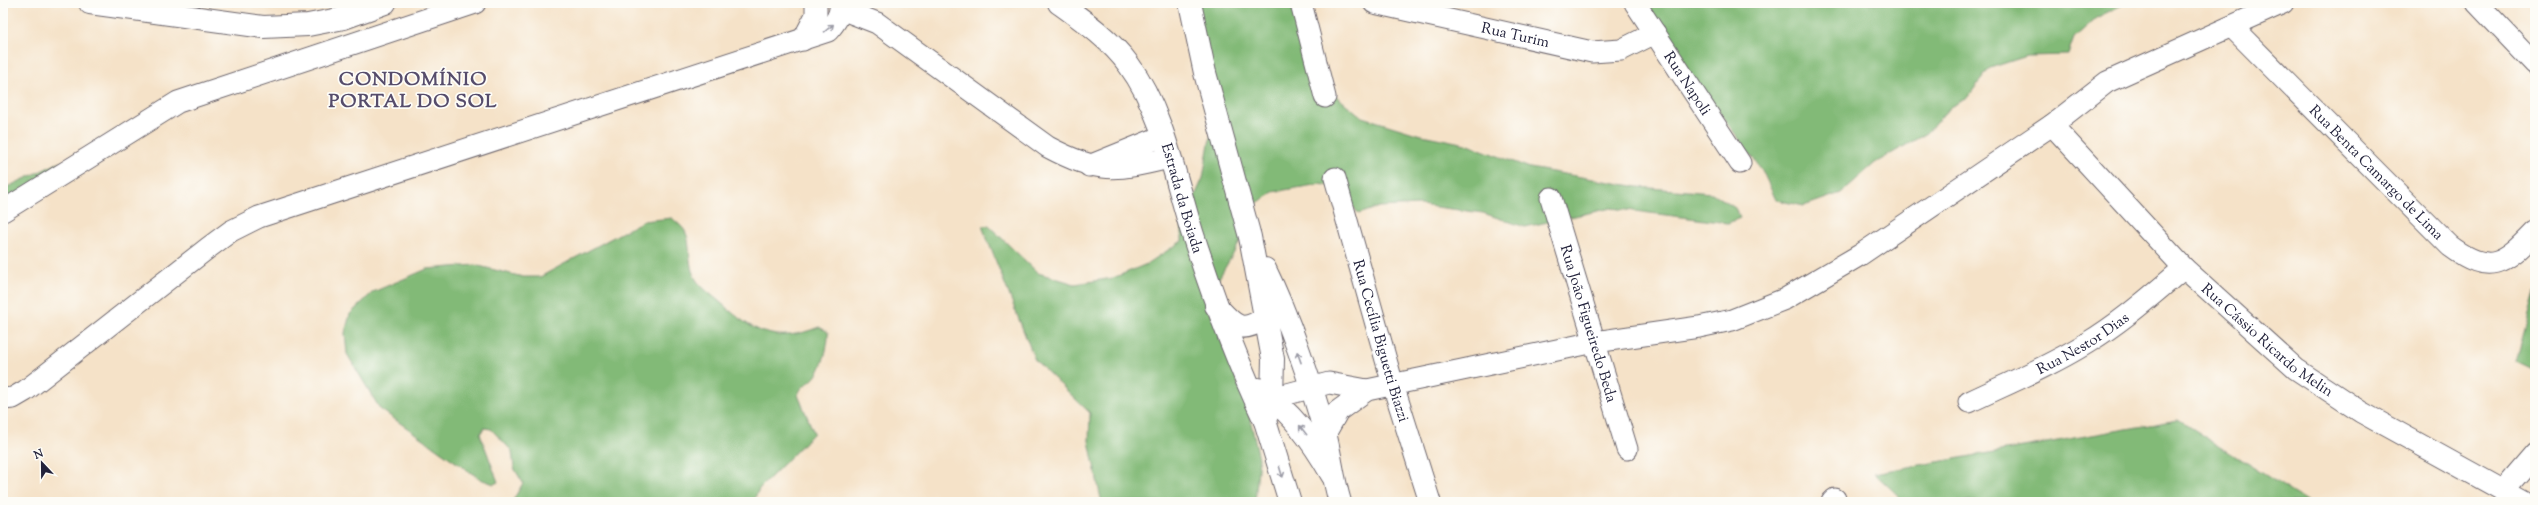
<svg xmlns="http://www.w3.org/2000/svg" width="2538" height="505" viewBox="0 0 2538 505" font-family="'Sorts Mill Goudy',serif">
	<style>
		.forest { fill: #82ba77; stroke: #526e59 }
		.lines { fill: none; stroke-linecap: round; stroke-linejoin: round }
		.street-casing { stroke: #6c656c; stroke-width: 23 }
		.secondary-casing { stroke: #6c656c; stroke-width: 24 }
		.primary-casing { stroke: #6c656c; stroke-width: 24 }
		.street { stroke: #fff; stroke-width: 21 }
		.secondary { stroke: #fff; stroke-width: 22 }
		.primary { stroke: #fff; stroke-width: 22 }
		.oneway { stroke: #9c9ca7 }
		.labels { text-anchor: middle; stroke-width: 3.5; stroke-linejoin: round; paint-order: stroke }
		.street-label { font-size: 15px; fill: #22223b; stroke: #fdfcf7 }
		.district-label { font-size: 19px; font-weight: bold; letter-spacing: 1px; fill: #564c6b; stroke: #fdfcf7 }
	</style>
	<rect width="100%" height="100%" fill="#fdfcf7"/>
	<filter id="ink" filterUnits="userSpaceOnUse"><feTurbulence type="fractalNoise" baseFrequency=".025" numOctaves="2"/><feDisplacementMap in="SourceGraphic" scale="8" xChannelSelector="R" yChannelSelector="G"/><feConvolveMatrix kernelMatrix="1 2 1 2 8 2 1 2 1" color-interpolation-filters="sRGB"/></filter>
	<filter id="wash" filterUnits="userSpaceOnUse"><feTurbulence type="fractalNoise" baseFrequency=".012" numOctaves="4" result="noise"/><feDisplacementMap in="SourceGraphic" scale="16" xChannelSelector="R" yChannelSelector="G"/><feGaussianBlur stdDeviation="0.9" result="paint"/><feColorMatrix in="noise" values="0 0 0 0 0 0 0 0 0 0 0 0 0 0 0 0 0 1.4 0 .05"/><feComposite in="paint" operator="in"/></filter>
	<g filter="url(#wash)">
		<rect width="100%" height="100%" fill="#f5e2c8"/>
		<path class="forest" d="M 1185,3 L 1290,3 L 1316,65 L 1336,96 L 1362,117 L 1417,134 L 1466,144 L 1530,168 L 1638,187 L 1712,193 L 1735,208 L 1740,218 L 1728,223 L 1611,208 L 1525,227 L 1483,213 L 1420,205 L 1379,207 L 1359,214 L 1336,187 L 1320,184 L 1273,192 L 1253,206 L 1239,244 L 1206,300 L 1248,410 L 1259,458 L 1255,502 L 1104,502 L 1101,499 L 1089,441 L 1090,413 L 1035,360 L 982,226 L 989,226 L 1038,273 L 1075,284 L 1113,278 L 1147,264 L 1182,241 L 1182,225 L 1203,178 L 1209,143 L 1221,105 Z
			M 1646,3 L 2126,3 L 2096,18 L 2074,38 L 2068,55 L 2027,56 L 1990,68 L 1967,98 L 1950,107 L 1927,133 L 1875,163 L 1841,193 L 1804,206 L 1776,200 L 1762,170 L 1681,61 Z
			M 60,162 L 49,176 L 3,210 L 3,189 Z
			M 672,218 C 676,222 682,226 685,231 C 692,242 686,267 697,281 C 703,289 713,296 720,302 C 753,332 775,345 819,327 L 828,332 C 829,344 822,372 812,380 C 805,386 801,386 798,395 L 814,433 L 759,489 L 753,502 L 512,502 L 523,483 L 514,468 L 512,451 L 491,429 L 484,428 L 480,434 L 498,482 L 494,484 L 480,479 L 380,409 L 347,354 L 345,333 L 350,314 L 373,292 L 427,269 L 475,265 L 523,277 L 540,277 L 643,221 Z
			M 2535,293 L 2535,370 L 2516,361 Z
			M 2178,420 L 2308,502 L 1905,502 L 1874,473 Z"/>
	</g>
	<g filter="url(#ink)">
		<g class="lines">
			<defs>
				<g id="street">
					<path d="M 1301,3 L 1325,97"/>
					<path id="s1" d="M 1374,3 L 1592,52 L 1621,50 L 1655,33"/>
					<path id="s2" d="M 1635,3 L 1740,163"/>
					<path d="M 2477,3 L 2535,64"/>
					<path d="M 841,9 L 877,23 L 1048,147 C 1099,174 1115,171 1169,158"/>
					<path id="s3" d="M 2232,27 L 2450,246 C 2490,276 2504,264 2535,232"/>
					<path d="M 803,40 L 816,15 L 816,3"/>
					<path id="s4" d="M 2052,125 L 2184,268 L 2296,369 L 2361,412 L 2524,502"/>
					<path d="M 1089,166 L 1163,136"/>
					<path id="s5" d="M 1335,178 L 1393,385 L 1430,502"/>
					<path id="s6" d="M 1551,198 L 1627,449"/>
					<path d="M 3,211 L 178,102 L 475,3"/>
					<path d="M 1272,398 L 1329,383 L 1367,390"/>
					<path d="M 3,399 L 13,398 L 25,391 L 208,248 L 231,231 L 259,217 L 828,31 C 835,23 842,14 840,3"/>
					<path id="s7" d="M 1969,402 C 2009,383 2050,366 2087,343 C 2122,322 2153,294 2184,268"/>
					<path d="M 1325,434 L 1338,411 L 1367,390 L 1595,342 L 1699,327 L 1732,320 L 1785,299 L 1860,255 L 2052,125 L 2107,82 L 2283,3"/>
					<path d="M 2504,490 L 2535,454"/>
					<path d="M 1832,502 L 1835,499"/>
				</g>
				<g id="secondary">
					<path d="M 90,3 L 263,27 L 308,25 L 344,18 L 385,3"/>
					<path id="s8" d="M 1059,3 C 1084,21 1111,40 1129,65 C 1163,111 1175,178 1192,232 C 1213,297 1236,360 1265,421"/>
					<path d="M 1258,389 C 1291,411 1312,440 1332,475"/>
				</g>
				<path id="primary" d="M 1190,3 L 1205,73 L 1250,237 L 1273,359 L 1272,398 L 1265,421 L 1290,502
					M 1265,269 C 1288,316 1311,382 1325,433 C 1331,456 1333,479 1340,502
					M 1216,306 C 1235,326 1240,335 1266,317"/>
			</defs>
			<use href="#street" class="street-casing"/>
			<use href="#secondary" class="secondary-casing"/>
			<use href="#primary" class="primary-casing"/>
			<use href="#street" class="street"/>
			<use href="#secondary" class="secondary"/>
			<use href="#primary" class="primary"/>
		</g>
		<defs><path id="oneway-shaft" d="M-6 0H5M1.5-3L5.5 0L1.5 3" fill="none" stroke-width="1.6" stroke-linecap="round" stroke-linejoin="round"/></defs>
		<g class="oneway">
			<use href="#oneway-shaft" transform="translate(829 28) rotate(-40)"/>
			<use href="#oneway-shaft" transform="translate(1299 357) rotate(-110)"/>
			<use href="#oneway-shaft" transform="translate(1303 430) rotate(-128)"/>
			<use href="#oneway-shaft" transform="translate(1281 472) rotate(73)"/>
		</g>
	</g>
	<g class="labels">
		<g class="street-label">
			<text dy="5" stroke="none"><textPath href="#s1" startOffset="145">Rua Turim</textPath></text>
			<text dy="5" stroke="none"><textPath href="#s2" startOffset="96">Rua Napoli</textPath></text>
			<text dy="5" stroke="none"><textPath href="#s3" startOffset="205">Rua Benta Camargo de Lima</textPath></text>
			<text dy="5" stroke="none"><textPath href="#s8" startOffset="238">Estrada da Boiada</textPath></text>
			<text dy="5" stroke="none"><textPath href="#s6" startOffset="131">Rua João Figueiredo Beda</textPath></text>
			<text dy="5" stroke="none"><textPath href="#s4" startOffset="305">Rua Cássio Ricardo Melin</textPath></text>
			<text dy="5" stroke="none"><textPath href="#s5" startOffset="169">Rua Cecília Biguetti Biazzi</textPath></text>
			<text dy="5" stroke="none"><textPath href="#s7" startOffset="128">Rua Nestor Dias</textPath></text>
		</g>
		<g class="district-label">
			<text x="413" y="85">CONDOMÍNIO<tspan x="413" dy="22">PORTAL DO SOL</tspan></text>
		</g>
	</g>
	<rect width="2538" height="505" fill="none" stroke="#fdfcf7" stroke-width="16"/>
	<g transform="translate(42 463) rotate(338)" stroke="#fdfcf7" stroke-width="3" paint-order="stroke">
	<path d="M0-3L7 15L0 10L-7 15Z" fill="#22223b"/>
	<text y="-6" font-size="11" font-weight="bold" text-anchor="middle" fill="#22223b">N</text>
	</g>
</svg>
